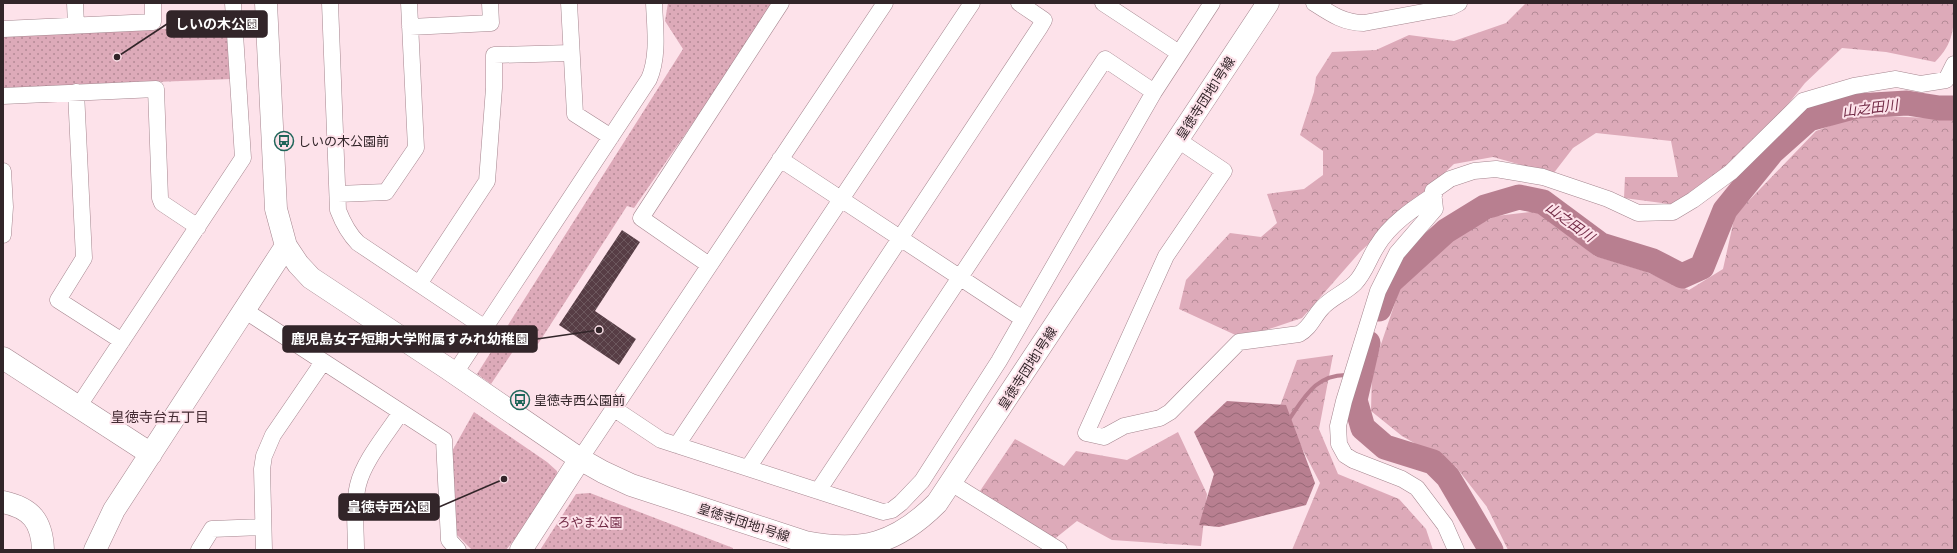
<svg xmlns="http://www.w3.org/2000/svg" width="1957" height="553" viewBox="0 0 1957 553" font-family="Montserrat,'Noto Sans JP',sans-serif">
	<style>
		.forest { fill: url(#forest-crowns) }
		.park { fill: url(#park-dots) }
		.water { fill: url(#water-waves) }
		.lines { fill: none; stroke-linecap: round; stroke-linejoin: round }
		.stream { stroke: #b87f90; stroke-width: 4 }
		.river { stroke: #b87f90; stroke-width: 25 }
		.building { fill: url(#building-cross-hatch) }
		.street-casing { stroke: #a5868f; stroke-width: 17 }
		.secondary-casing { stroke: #a5868f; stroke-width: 23 }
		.street { stroke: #fff; stroke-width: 16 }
		.secondary { stroke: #fff; stroke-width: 22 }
		.labels { text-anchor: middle; stroke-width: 4; stroke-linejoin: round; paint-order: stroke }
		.street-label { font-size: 13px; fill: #322529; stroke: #fde2ea }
		.poi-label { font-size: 13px; fill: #322529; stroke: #fde2ea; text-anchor: start }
		.park-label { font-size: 13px; fill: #712a45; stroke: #fde2ea }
		.water-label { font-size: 14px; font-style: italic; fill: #732c47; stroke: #fde2ea }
		.neighbourhood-label { font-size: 14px; fill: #432a32; stroke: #fde2ea }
		.leader { fill: none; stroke: #322529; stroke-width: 1.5 }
		.callout-dot { fill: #322529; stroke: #fde2ea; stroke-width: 1.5 }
		.callout { fill: #322529; stroke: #322529; stroke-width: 1.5 }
		.callout-label { font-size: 14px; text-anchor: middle; font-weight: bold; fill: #fff }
	</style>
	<defs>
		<pattern id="forest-crowns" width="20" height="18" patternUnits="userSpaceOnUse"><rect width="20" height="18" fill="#ddaab9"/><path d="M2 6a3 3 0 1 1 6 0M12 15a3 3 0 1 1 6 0" fill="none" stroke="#b48a96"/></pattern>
		<pattern id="park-dots" width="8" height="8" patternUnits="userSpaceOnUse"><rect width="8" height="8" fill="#ddaab9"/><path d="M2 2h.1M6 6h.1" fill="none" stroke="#b48a96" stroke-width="1.8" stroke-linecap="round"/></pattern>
		<pattern id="water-waves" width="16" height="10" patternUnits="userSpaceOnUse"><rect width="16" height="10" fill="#b87f90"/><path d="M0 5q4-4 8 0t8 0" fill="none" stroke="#966876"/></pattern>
		<pattern id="building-cross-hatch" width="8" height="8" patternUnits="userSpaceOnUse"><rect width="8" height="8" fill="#573d45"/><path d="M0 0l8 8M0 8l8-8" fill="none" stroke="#6c575d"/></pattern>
	</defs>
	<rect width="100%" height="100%" fill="#fde2ea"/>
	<path class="forest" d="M 1526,3 L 1954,3 C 1954,28 1954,43 1935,62 L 1886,52 L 1842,48 L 1805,83 L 1757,143 L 1677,205 L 1624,198 L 1625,177 L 1678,177 L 1671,141 L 1596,133 L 1573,148 L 1553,174 L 1493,157 L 1454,164 L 1360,252 L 1302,318 L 1242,338 L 1179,309 L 1186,280 L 1230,233 L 1261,237 L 1277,223 L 1267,194 L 1304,189 L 1323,175 L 1323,151 L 1300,135 L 1314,92 L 1316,77 L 1332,52 L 1376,50 L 1409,35 L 1454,41 L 1506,23 Z
		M 1859,115 L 1954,119 L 1954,550 L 1508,550 L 1487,507 L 1456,467 L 1402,436 L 1371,411 L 1372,371 L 1401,285 L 1452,237 L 1496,216 L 1538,211 L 1595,256 L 1644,271 L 1689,290 L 1723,269 L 1735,215 L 1816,131 Z
		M 1333,355 L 1319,429 L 1338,474 L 1399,499 L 1426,529 L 1433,550 L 1292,550 L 1320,483 L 1280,406 L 1297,360 Z
		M 1178,432 L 1207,494 L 1201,546 L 1112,540 L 1077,521 L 1052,541 L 980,491 L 1015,439 L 1064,466 L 1076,451 L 1127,460 Z"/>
	<path class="park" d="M 668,3 L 776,3 L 634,208 L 627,206 L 538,344 L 524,335 L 491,384 L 477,374 L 683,49 L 665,21 Z
		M 228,26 L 232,79 L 3,88 L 3,36 Z
		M 474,412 L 547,462 L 557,471 L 556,488 L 506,550 L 472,550 L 456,534 L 451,453 Z
		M 590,493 L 733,548 L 733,550 L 540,550 L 576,494 Z"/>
	<path class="water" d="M 1227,401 L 1286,405 L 1315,483 L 1306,505 L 1219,527 L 1199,525 L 1214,474 L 1194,432 Z"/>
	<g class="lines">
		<path class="stream" d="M 1288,421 C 1304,398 1316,373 1349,375"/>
		<path class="river" d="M 1379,309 L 1390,282 L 1446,231 L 1485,207 L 1519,197 L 1543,202 L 1601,245 L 1653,261 L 1682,276 L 1702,267 L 1725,210 L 1772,152 L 1809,119 L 1857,106 L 1907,103 L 1939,108 L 1954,108
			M 1368,343 L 1355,400 L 1363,428 L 1385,447 L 1433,462 L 1448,477 L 1491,550"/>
	</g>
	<path class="building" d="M 622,230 L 640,242 L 595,311 L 636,339 L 619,365 L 559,325 Z"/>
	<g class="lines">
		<defs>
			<path id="street" d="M 75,3 L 76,25
				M 330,3 L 338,210 C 343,223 348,233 358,243 L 485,328
				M 569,3 L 575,114 L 611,137
				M 1103,3 L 1179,53
				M 1314,3 C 1331,14 1344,23 1364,23 L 1451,7 L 1459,3
				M 410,27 L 491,23 L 490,3
				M 3,29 L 153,22 L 153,3
				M 76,92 L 84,258 L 58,300 L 122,341
				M 3,96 L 156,89 L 160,198 L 162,203 L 198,227
				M 1178,140 L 1224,171 L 1166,256 L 1086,433 L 1104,437 L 1124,426 L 1160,418 L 1170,412 L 1239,342 L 1299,334 C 1310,328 1313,318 1321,309 C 1330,298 1345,293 1355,283 C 1365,273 1369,258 1377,246 C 1390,224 1413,209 1434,195
				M 780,159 L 1023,319
				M 3,171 L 5,207 L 3,235
				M 338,194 L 386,192 L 416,148 L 409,3
				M 709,265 L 641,218 L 781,3
				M 419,284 L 487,181 L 494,88 L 494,55 L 571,53
				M 244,310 L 444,440 L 449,540 L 458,550
				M 455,373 L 649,79 C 659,56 655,28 654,3
				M 78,407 L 243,158 L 233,3
				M 613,408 L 661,440 L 883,512 L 892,510 L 901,503 L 922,481 L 999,361 L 1154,92 L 1212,3
				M 677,445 L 972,3
				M 580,459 L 885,3
				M 748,468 L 1040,27 L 1044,20 L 1019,3
				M 951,483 L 1059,550
				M 818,491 L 1105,59 L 1154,92
				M 199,550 L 212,529 L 263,527
				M 264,550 L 262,469 L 264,456 L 273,435 L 323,362
				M 356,550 C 356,529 353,506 358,485 C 364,460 387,434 401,412
				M 1456,550 L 1445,525 L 1417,488 L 1402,479 L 1353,460 L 1345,455 L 1339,444 L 1338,426 L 1344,401 L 1378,291 L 1397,253 L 1435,209 L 1433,191 L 1450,179 L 1474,171 L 1496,169 L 1543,177 L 1608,199 L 1638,213 L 1673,212 L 1693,200 L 1731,172 L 1803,101 L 1854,86 L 1896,79 L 1921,84 L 1946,80 L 1954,64"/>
			<path id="secondary" d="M 266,3 L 276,209 L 286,246 L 298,264 L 311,278 L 447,368 L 580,459 L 603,472 L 631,485 L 805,542 C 862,553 896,544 937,503 L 1268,3
				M 3,358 L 151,454
				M 3,502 C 31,508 42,521 43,550
				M 95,550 L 114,510 L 286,246
				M 521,550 L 580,459"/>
		</defs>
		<use href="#street" class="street-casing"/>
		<use href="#secondary" class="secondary-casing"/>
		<use href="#street" class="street"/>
		<use href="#secondary" class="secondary"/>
	</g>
	<defs>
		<symbol id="bus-ring" viewBox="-11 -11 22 22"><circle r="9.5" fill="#fde2ea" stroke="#20665a" stroke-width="1.5"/><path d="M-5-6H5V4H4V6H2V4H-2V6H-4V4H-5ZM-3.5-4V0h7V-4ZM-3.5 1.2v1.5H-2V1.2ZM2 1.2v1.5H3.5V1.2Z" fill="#20665a"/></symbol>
	</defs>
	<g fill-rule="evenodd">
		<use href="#bus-ring" x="273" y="130" width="22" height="22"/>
		<use href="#bus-ring" x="509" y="389" width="22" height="22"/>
	</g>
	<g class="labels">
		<g class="street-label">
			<text transform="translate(1205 98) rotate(-57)" y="5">皇徳寺団地1号線</text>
			<text transform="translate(1027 368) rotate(-57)" y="5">皇徳寺団地1号線</text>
			<text transform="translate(744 522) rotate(18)" y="5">皇徳寺団地1号線</text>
		</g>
		<g class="poi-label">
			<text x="298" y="146">しいの木公園前</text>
			<text x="534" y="405">皇徳寺西公園前</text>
		</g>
		<g class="park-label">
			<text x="590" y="527">ろやま公園</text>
		</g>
		<g class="water-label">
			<text transform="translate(1870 108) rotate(-7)" y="5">山之田川</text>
			<text transform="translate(1570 222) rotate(36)" y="5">山之田川</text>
		</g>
		<g class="neighbourhood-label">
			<text x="160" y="422">皇徳寺台五丁目</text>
		</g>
	</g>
	<path class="leader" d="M117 57L167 24M599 330L537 339M504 479L439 507"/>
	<g class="callout-dot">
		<circle cx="117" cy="57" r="4"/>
		<circle cx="599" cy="330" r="4"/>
		<circle cx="504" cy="479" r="4"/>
	</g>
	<g class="callout">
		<rect x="167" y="11" width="100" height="26" rx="4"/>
		<rect x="283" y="326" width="254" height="26" rx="4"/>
		<rect x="339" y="494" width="100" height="26" rx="4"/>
	</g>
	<g class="callout-label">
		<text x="217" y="29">しいの木公園</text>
		<text x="410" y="344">鹿児島女子短期大学附属すみれ幼稚園</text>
		<text x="389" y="512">皇徳寺西公園</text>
	</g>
	<rect width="1957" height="553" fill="none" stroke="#322529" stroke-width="8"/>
</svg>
